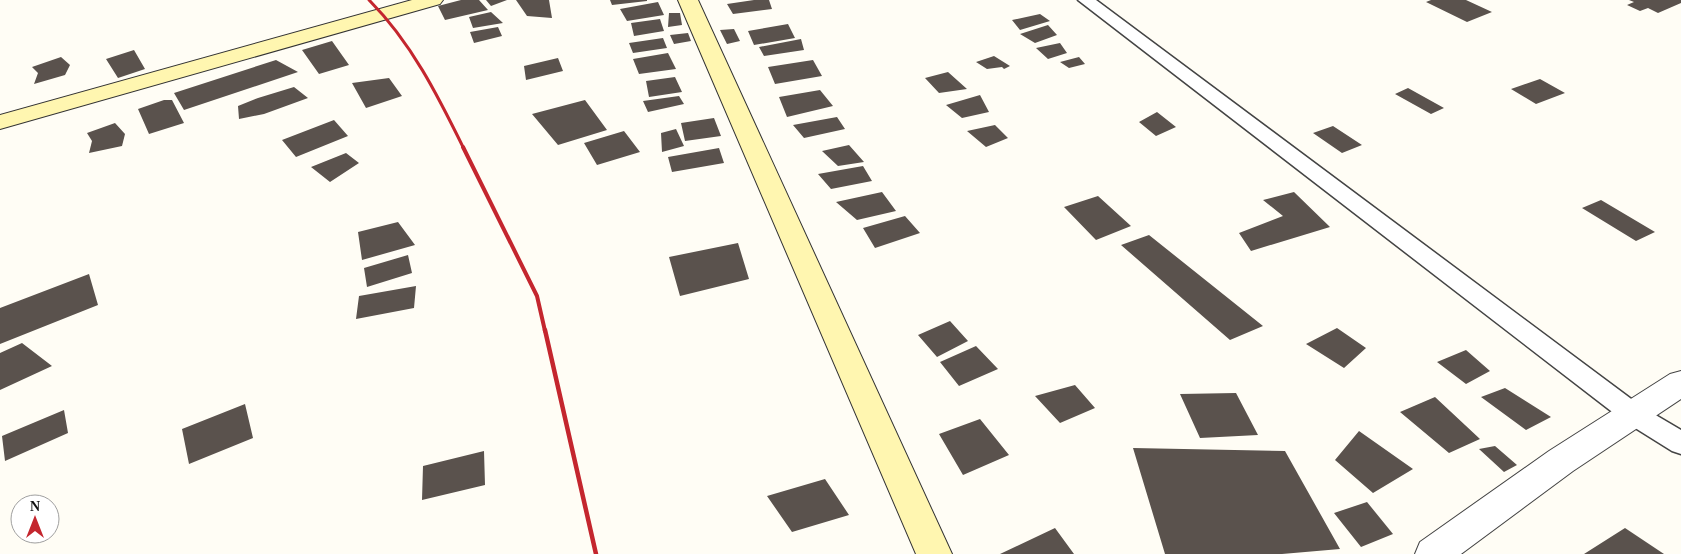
<svg xmlns="http://www.w3.org/2000/svg" width="1681" height="554" viewBox="0 0 1681 554" font-family="Georgia,serif">
	<style>
		.building { fill: #5a524d }
		.lines { fill: none; stroke-linecap: round; stroke-linejoin: round }
		.pedestrian-casing { stroke: #444; stroke-width: 3 }
		.minor-casing { stroke: #444; stroke-width: 2 }
		.secondary-casing { stroke: #333; stroke-width: 2 }
		.pedestrian { fill: #fff; fill-rule: evenodd }
		.minor { fill: #fff; fill-rule: evenodd }
		.secondary { fill: #fff6b0; fill-rule: evenodd }
		.rail-far2 { stroke: #c4262e; stroke-width: 3 }
		.rail-far1 { stroke: #c4262e; stroke-width: 4 }
		.rail { stroke: #c4262e; stroke-width: 4.5 }
	</style>
	<rect width="100%" height="100%" fill="#fffdf5"/>
	<path class="building" d="M 461,0 L 479,0 L 488,10 L 445,20 L 438,6 Z
		M 486,0 L 507,0 L 491,6 Z
		M 516,0 L 549,0 L 552,18 L 527,16 Z
		M 610,0 L 647,0 L 647,1 L 612,5 Z
		M 754,0 L 769,0 L 772,9 L 733,14 L 727,4 Z
		M 1431,0 L 1466,0 L 1492,12 L 1467,22 L 1426,2 Z
		M 1629,0 L 1681,0 L 1681,3 L 1658,13 L 1648,8 L 1640,11 L 1627,5 L 1634,2 Z
		M 658,2 L 664,15 L 627,21 L 620,9 Z
		M 491,12 L 503,23 L 473,28 L 469,17 Z
		M 669,13 L 680,13 L 682,25 L 668,27 Z
		M 1040,14 L 1050,21 L 1020,30 L 1012,20 Z
		M 660,19 L 664,31 L 634,36 L 631,23 Z
		M 788,24 L 795,38 L 754,45 L 748,31 Z
		M 1048,25 L 1057,35 L 1035,43 L 1020,34 Z
		M 498,27 L 502,36 L 474,43 L 470,32 Z
		M 734,29 L 740,41 L 727,44 L 720,30 Z
		M 688,33 L 691,41 L 674,44 L 670,35 Z
		M 663,38 L 667,48 L 633,53 L 629,43 Z
		M 801,39 L 804,50 L 764,56 L 759,47 Z
		M 332,41 L 349,65 L 319,74 L 302,50 Z
		M 1060,43 L 1067,53 L 1048,59 L 1036,48 Z
		M 134,50 L 145,69 L 118,78 L 106,59 Z
		M 668,53 L 676,69 L 639,74 L 633,59 Z
		M 994,56 L 1010,66 L 1004,69 L 1002,67 L 987,69 L 976,62 Z
		M 61,57 L 70,65 L 65,75 L 34,84 L 38,73 L 32,67 Z
		M 1079,57 L 1085,64 L 1069,68 L 1060,62 Z
		M 558,58 L 563,71 L 526,80 L 524,66 Z
		M 276,60 L 298,72 L 184,110 L 174,93 Z
		M 813,60 L 822,76 L 775,84 L 768,67 Z
		M 948,72 L 967,89 L 939,93 L 925,78 Z
		M 675,77 L 682,92 L 649,97 L 646,81 Z
		M 389,78 L 402,96 L 366,108 L 352,83 Z
		M 1540,79 L 1565,93 L 1536,104 L 1511,89 Z
		M 294,87 L 308,98 L 264,114 L 239,119 L 238,106 L 258,98 Z
		M 1408,88 L 1444,108 L 1431,114 L 1395,94 Z
		M 820,90 L 833,106 L 787,117 L 779,97 Z
		M 980,95 L 989,112 L 962,118 L 946,105 Z
		M 679,96 L 684,104 L 648,112 L 643,101 Z
		M 164,100 L 172,100 L 184,123 L 149,134 L 138,109 Z
		M 585,100 L 607,130 L 558,145 L 532,114 Z
		M 1157,112 L 1176,127 L 1156,136 L 1139,122 Z
		M 837,117 L 845,129 L 804,138 L 793,125 Z
		M 714,118 L 721,136 L 685,141 L 681,123 Z
		M 334,120 L 348,136 L 296,157 L 282,140 Z
		M 115,123 L 125,134 L 122,146 L 89,153 L 92,141 L 87,133 Z
		M 995,125 L 1008,138 L 986,147 L 967,131 Z
		M 1333,126 L 1362,145 L 1342,153 L 1313,133 Z
		M 676,129 L 684,146 L 662,152 L 661,133 Z
		M 624,131 L 640,152 L 597,165 L 584,143 Z
		M 849,145 L 864,162 L 838,166 L 822,151 Z
		M 719,148 L 724,163 L 672,172 L 668,157 Z
		M 346,153 L 359,163 L 330,182 L 311,167 Z
		M 863,166 L 872,181 L 831,189 L 818,174 Z
		M 882,192 L 896,211 L 857,220 L 836,202 Z
		M 1294,192 L 1330,227 L 1251,251 L 1239,233 L 1283,216 L 1263,200 Z
		M 1098,196 L 1131,226 L 1096,240 L 1064,207 Z
		M 1601,200 L 1655,232 L 1636,241 L 1582,208 Z
		M 905,216 L 920,233 L 875,248 L 863,228 Z
		M 398,222 L 415,245 L 362,260 L 358,232 Z
		M 1149,235 L 1263,326 L 1230,340 L 1121,245 Z
		M 738,243 L 749,279 L 680,296 L 669,257 Z
		M 408,255 L 412,273 L 367,287 L 364,268 Z
		M 89,274 L 98,305 L 0,344 L 0,308 Z
		M 416,286 L 414,308 L 356,319 L 359,296 Z
		M 950,321 L 968,341 L 937,357 L 918,335 Z
		M 1337,328 L 1366,348 L 1344,368 L 1306,344 Z
		M 22,343 L 52,366 L 0,390 L 0,353 Z
		M 976,346 L 998,369 L 959,386 L 940,362 Z
		M 1466,350 L 1490,371 L 1466,384 L 1437,362 Z
		M 1075,385 L 1095,408 L 1060,423 L 1035,396 Z
		M 1505,388 L 1551,417 L 1526,430 L 1481,397 Z
		M 1236,393 L 1258,435 L 1200,438 L 1180,394 Z
		M 1435,397 L 1480,439 L 1449,453 L 1400,412 Z
		M 245,404 L 253,438 L 189,464 L 182,429 Z
		M 64,410 L 68,433 L 5,461 L 2,436 Z
		M 980,419 L 1009,455 L 963,475 L 939,434 Z
		M 1359,431 L 1413,469 L 1373,493 L 1335,460 Z
		M 1495,446 L 1517,465 L 1504,472 L 1479,449 Z
		M 1133,448 L 1285,451 L 1340,549 L 1282,554 L 1165,554 Z
		M 484,451 L 485,485 L 422,500 L 423,466 Z
		M 825,479 L 849,515 L 792,532 L 767,496 Z
		M 1367,502 L 1393,534 L 1361,547 L 1334,513 Z
		M 1055,528 L 1074,554 L 1000,554 Z
		M 1625,528 L 1664,554 L 1584,554 Z"/>
	<g class="lines">
		<defs>
			<path id="pedestrian" d="M 1078,0 L 1096,0 L 1642,407 L 1681,430 L 1681,454 L 1672,451 L 1624,421 Z"/>
			<path id="minor" d="M 1681,371 L 1681,399 L 1573,471 L 1461,554 L 1415,554 L 1420,542 L 1549,451 L 1670,374 Z"/>
			<path id="secondary" d="M 412,0 L 443,0 L 440,4 L 0,129 L 0,115 Z
				M 678,0 L 698,0 L 952,554 L 916,554 Z"/>
		</defs>
		<use href="#pedestrian" class="pedestrian-casing"/>
		<use href="#minor" class="minor-casing"/>
		<use href="#secondary" class="secondary-casing"/>
		<use href="#pedestrian" class="pedestrian"/>
		<use href="#minor" class="minor"/>
		<use href="#secondary" class="secondary"/>
		<path class="rail-far2" d="M 369,0 C 411,42 438,96 464,149"/>
		<path class="rail-far1" d="M 463,147 L 537,296 L 545,331"/>
		<path class="rail" d="M 545,330 L 596,554"/>
	</g>
	<g transform="translate(35 519)"><circle r="24" fill="#ffffff" stroke="#a0a0a0"/>
	<path d="M0-4L9 19L0 12L-9 19Z" fill="#c4262e"/>
	<text y="-8" font-size="14" font-weight="bold" text-anchor="middle" fill="#111111">N</text>
	</g>
</svg>
